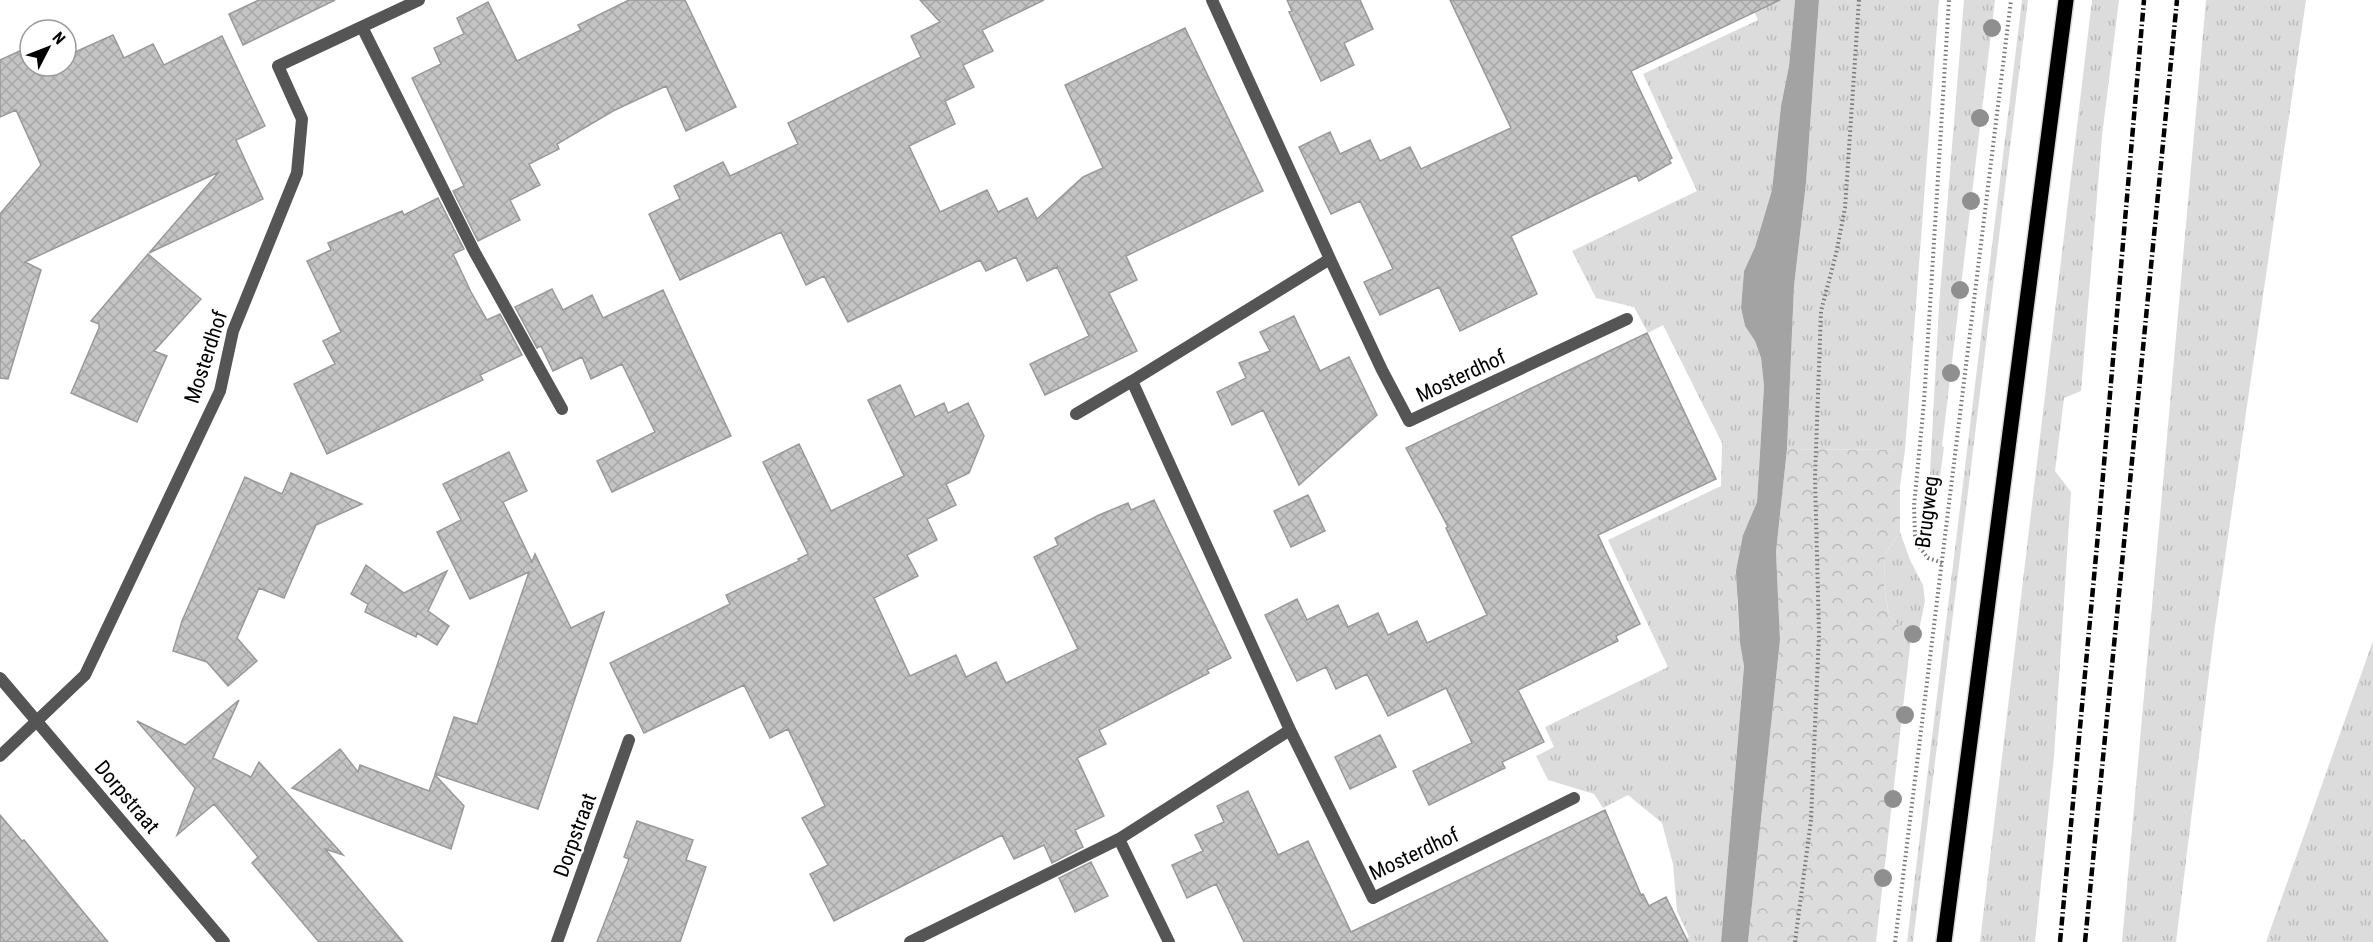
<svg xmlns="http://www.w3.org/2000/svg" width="2373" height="942" viewBox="0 0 2373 942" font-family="'Roboto Condensed',sans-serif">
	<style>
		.grass { fill: url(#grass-tufts) }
		.forest { fill: url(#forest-crowns) }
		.water { fill: #a3a3a3 }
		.building { fill: url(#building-cross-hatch); stroke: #999; stroke-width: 1.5 }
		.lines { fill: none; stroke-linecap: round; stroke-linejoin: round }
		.primary-casing { stroke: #dbdbdb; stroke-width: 18 }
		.path { stroke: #777; stroke-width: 4; stroke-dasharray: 1.5 3; stroke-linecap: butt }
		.minor { stroke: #555; stroke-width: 12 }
		.tertiary { stroke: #555; stroke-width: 12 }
		.primary { stroke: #000; stroke-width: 15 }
		.rail { stroke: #000; stroke-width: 4.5; stroke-dasharray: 9 3 1.5 3; stroke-linecap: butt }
		.tree { fill: #8f8f8f }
		.labels { text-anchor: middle; stroke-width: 5; stroke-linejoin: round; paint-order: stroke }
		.street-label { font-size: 21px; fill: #000; stroke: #fff }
	</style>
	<defs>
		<pattern id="grass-tufts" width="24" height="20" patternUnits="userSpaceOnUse" patternTransform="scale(1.5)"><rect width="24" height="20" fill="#dcdcdc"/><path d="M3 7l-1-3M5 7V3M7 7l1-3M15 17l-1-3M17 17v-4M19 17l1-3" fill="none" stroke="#bbb"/></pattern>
		<pattern id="forest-crowns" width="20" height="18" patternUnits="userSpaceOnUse" patternTransform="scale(1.5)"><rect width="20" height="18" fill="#dcdcdc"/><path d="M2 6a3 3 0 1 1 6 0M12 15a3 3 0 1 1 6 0" fill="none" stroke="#bbb"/></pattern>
		<pattern id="building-cross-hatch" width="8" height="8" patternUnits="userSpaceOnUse" patternTransform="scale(1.5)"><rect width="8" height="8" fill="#c4c4c4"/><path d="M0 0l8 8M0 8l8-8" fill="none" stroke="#a7a7a7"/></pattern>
	</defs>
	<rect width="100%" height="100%" fill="#fff"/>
	<path class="grass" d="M 1749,0 L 1795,0 L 1789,66 L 1781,106 L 1772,190 L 1755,247 L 1744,271 L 1741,308 L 1745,326 L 1755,341 L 1761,358 L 1764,386 L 1757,502 L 1743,535 L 1737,600 L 1740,643 L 1744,665 L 1721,942 L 1681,942 L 1689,937 L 1677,911 L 1673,864 L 1662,823 L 1628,795 L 1603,808 L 1594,794 L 1548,780 L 1536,756 L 1554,747 L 1545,727 L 1668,667 L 1608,540 L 1721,486 L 1722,443 L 1663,325 L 1648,333 L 1634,307 L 1596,298 L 1572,251 L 1697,191 L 1643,74 L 1758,20 Z
		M 1819,0 L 1939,0 L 1905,450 L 1787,449 L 1794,286 L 1806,183 Z
		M 1964,0 L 1995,0 L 1942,446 L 1944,447 L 1933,529 L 1930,530 L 1927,528 L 1939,306 Z
		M 2022,0 L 2028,0 L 1913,942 L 1907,942 Z
		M 2092,0 L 2119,0 L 2102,136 L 2081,391 L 2064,398 L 2055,471 L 2071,492 L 2054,756 L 2035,942 L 1980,942 Z
		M 2206,0 L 2306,0 L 2214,633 L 2176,942 L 2122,942 Z
		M 1900,532 L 1910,560 L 1923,585 L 1925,601 L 1917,640 L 1911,638 L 1889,616 L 1884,585 L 1885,554 Z
		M 2373,641 L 2373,942 L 2266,942 Z"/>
	<path class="forest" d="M 1787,449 L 1905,450 L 1900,486 L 1900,532 L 1885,554 L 1884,585 L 1889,616 L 1911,638 L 1876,942 L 1748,942 L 1780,640 L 1776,552 Z"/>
	<path class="water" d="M 1795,0 L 1819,0 L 1806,183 L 1794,286 L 1787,449 L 1776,552 L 1780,640 L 1748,942 L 1721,942 L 1744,666 L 1740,643 L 1736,571 L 1743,535 L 1757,502 L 1764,386 L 1761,358 L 1755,341 L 1745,326 L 1741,308 L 1744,271 L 1755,247 L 1772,190 L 1781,106 L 1789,66 Z"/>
	<path class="building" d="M 259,0 L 335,0 L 243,45 L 229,14 Z
		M 629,0 L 685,0 L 736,107 L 686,131 L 666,86 L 613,111 L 557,144 L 559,149 L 529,164 L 540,185 L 510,200 L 520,220 L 478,241 L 453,191 L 464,186 L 412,78 L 441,64 L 434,48 L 464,34 L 457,18 L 488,2 L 517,61 L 581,30 L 578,25 Z
		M 920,0 L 1044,0 L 982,30 L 993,51 L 963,65 L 974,87 L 945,101 L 955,124 L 909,146 L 940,212 L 987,190 L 998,212 L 1027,198 L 1037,219 L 1083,177 L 1103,168 L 1065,85 L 1185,28 L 1263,191 L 1126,256 L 1137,280 L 1109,293 L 1137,351 L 1045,395 L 1030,364 L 1089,336 L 1057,267 L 1027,281 L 1016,257 L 986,271 L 980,260 L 848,322 L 824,276 L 806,285 L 781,232 L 680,280 L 649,214 L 680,199 L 674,186 L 723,162 L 730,176 L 798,144 L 788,123 L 921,57 L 911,36 L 940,22 Z
		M 1287,0 L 1360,0 L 1373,29 L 1344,43 L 1354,65 L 1321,81 L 1289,12 L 1292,11 Z
		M 1450,0 L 1780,0 L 1631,71 L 1672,158 L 1669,160 L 1671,163 L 1639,181 L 1636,175 L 1511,236 L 1537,294 L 1460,331 L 1439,287 L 1380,315 L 1364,282 L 1393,269 L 1360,201 L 1331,214 L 1299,147 L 1330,132 L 1340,154 L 1370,140 L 1380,161 L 1410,147 L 1421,169 L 1511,128 Z
		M 113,35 L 124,58 L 153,44 L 164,65 L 222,36 L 265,126 L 236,140 L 263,199 L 149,253 L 219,172 L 25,262 L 41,270 L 8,379 L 0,378 L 0,214 L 41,165 L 16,110 L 0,117 L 0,60 L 26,48 L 30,56 L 30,66 L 35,66 L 37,70 L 45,66 L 66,66 L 66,56 Z
		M 438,198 L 464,249 L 453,254 L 471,292 L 487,320 L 500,314 L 522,355 L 480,375 L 483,380 L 327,454 L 294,384 L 335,364 L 323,341 L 341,332 L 307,261 L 331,250 L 328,243 L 402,211 L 404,215 Z
		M 148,254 L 201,299 L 154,351 L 167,356 L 137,422 L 71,393 L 99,328 L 99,324 L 91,321 Z
		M 552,289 L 563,310 L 592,295 L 603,318 L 663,290 L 731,436 L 612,492 L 597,461 L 655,432 L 622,364 L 591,379 L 582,357 L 553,371 L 541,346 L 537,348 L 515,307 Z
		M 1294,316 L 1320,371 L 1349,357 L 1377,415 L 1299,485 L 1263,410 L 1232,425 L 1217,392 L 1246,378 L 1239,363 L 1270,351 L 1260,332 Z
		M 1647,333 L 1716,479 L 1598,535 L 1640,624 L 1616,636 L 1618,641 L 1518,690 L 1544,742 L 1502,762 L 1505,768 L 1429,805 L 1413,771 L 1472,743 L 1446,688 L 1388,716 L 1367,674 L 1336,689 L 1326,667 L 1297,681 L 1265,615 L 1297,599 L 1307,620 L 1338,605 L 1348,627 L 1378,613 L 1388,635 L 1417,621 L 1427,643 L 1487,615 L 1446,528 L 1448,527 L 1406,448 Z
		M 900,385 L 915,417 L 944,403 L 948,413 L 968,403 L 984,436 L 969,473 L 946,484 L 956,505 L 927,519 L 937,540 L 907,555 L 918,576 L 874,598 L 910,676 L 956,655 L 966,677 L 996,662 L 1006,683 L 1078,649 L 1034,557 L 1058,545 L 1055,538 L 1099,515 L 1128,503 L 1131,510 L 1154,500 L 1231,658 L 1207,670 L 1209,673 L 1099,730 L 1106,744 L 1077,758 L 1104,816 L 1075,830 L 1083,847 L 1052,863 L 1044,845 L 1014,859 L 1002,835 L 834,921 L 810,874 L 828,865 L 802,818 L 825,806 L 788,729 L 770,738 L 744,685 L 644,733 L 610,663 L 730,604 L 726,595 L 799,561 L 798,559 L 808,554 L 763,462 L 799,444 L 831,511 L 904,476 L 868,400 Z
		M 509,452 L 527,491 L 503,502 L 532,562 L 535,554 L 571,628 L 604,612 L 538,809 L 435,774 L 454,717 L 477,724 L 529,572 L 470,599 L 437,532 L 461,520 L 443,484 Z
		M 291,473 L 362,504 L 316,525 L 284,598 L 259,588 L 237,638 L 257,661 L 228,686 L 207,662 L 173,651 L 182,621 L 245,477 L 282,494 Z
		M 1308,495 L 1325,531 L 1291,547 L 1274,511 Z
		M 366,565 L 404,593 L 447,571 L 428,611 L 449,626 L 437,645 L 417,633 L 416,637 L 365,612 L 368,604 L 351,594 Z
		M 239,700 L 213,758 L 251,777 L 259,762 L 343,855 L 325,849 L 403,942 L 319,942 L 252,863 L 258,857 L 214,804 L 177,835 L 195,788 L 137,721 L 185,745 Z
		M 1380,735 L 1396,767 L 1350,789 L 1335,757 Z
		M 340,749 L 358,772 L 360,765 L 429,791 L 435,775 L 464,806 L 451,849 L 292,788 Z
		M 1248,791 L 1278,855 L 1308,841 L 1351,932 L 1605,810 L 1641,895 L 1643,894 L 1649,906 L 1666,897 L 1688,942 L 1244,942 L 1216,884 L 1187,898 L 1172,865 L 1203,851 L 1195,835 L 1224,822 L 1217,806 Z
		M 0,815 L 22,841 L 24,840 L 108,942 L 0,942 Z
		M 637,821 L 693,840 L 686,860 L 706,867 L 680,942 L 597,942 L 629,859 L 624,857 Z
		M 1091,862 L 1108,896 L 1075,912 L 1059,878 Z"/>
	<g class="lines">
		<defs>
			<path id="primary" d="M 1944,942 L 2066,0"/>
		</defs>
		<use href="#primary" class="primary-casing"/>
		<path class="path" d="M 1942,563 L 1928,558 L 1920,548 L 1915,535 L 1914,506 L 1924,402 L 1949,0
			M 1795,942 L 1811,820 L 1819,634 L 1815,478 L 1821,311 L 1836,254 L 1845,208 L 1859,0
			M 1895,942 L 2011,0"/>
		<path class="minor" d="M 362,27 L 474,251 L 562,409
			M 1330,259 L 1382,370 L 1409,421 L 1627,319
			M 1076,414 L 1132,381
			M 1290,730 L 1373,898 L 1574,798
			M 0,756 L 85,675 L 220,391 L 233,331 L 297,173 L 302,119 L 278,66 L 419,0
			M 557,942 L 629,740
			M 910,942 L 1119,839
			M 1169,942 L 1119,839 L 1290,730 L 1132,381 L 1330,259 L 1212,0"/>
		<path class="tertiary" d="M 0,678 L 224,942"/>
		<use href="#primary" class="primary"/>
		<path class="rail" d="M 2060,942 L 2097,545 L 2144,0
			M 2085,942 L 2177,0"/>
	</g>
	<g class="tree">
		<circle cx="1992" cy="28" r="9"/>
		<circle cx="1980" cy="118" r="9"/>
		<circle cx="1971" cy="201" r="9"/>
		<circle cx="1960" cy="290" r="9"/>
		<circle cx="1951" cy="373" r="9"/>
		<circle cx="1913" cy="634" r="9"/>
		<circle cx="1905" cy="715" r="9"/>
		<circle cx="1893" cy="799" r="9"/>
		<circle cx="1883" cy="878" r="9"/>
	</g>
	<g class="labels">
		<g class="street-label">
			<text transform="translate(206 357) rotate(-72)" y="7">Mosterdhof</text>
			<text transform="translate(1461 376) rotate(-25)" y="7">Mosterdhof</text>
			<text transform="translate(1927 512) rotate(-83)" y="7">Brugweg</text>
			<text transform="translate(127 797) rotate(50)" y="7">Dorpstraat</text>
			<text transform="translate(575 835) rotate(-70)" y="7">Dorpstraat</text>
			<text transform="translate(1414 854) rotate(-25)" y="7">Mosterdhof</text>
		</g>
	</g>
	<g transform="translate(48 48) rotate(48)"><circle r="28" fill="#ffffff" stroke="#999999" stroke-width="1.5"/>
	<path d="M0-4.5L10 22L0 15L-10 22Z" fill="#000000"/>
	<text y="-9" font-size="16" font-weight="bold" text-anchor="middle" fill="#000000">N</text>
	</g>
</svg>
